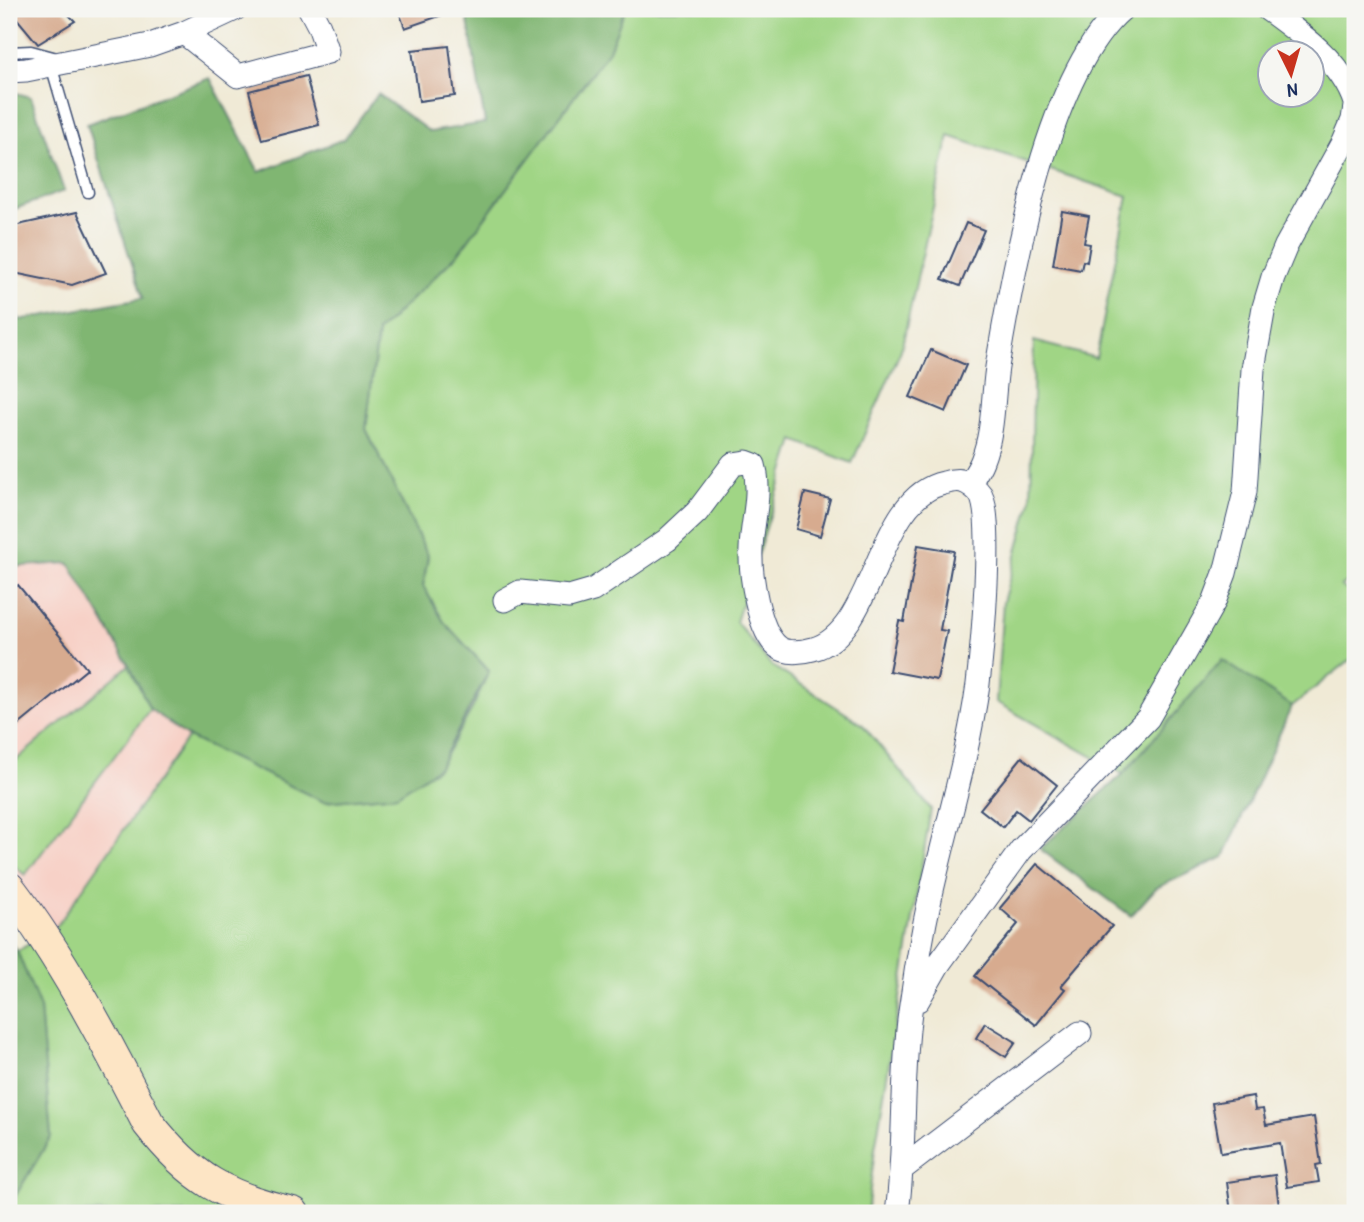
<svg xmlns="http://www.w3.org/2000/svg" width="1364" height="1222" viewBox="0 0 1364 1222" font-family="'Patrick Hand',sans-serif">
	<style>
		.built { fill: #f7d1c7 }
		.green { fill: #a0d585; stroke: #5e8272; stroke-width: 2; fill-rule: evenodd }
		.forest { fill: #80b672; stroke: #4e7268; stroke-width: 2 }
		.building { fill: #d7ab8f }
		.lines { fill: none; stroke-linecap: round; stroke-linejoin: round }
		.lane-casing { stroke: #3b4b70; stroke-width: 13 }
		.street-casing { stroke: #3b4b70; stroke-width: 25 }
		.secondary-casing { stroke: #3b4b70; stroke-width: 34 }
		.lane { stroke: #fff; stroke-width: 10 }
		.street { stroke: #fff; stroke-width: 23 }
		.secondary { stroke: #fde5c5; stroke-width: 32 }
	</style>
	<rect width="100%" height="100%" fill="#f6f6f2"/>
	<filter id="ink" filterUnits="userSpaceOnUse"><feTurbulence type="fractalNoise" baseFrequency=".0143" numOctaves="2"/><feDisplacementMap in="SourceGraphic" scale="14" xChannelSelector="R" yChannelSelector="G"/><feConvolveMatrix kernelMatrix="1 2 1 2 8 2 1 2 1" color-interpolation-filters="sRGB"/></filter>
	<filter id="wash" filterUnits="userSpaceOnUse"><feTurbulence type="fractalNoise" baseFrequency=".00686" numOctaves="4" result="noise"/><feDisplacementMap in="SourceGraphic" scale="28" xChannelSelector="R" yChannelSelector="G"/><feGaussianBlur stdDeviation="1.57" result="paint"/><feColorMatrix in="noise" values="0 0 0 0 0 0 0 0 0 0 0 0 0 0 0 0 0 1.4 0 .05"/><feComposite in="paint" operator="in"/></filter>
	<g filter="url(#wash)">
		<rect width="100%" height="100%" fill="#f0ead6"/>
		<path class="built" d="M 69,563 L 129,665 L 150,709 L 188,737 L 54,930 L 9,888 L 9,567 Z"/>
		<path class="green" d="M 625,9 L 1355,9 L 1355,578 L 1341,586 L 1355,595 L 1355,656 L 1292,706 L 1222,660 L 1123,774 L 996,702 L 1003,602 L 1031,501 L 1034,341 L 1096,358 L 1128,196 L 949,136 L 901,350 L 852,463 L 794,440 L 736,622 L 771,665 L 862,724 L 931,809 L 875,1149 L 867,1213 L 9,1213 L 9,1202 L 14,1198 L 51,1137 L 40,1008 L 17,951 L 54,930 L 188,737 L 324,802 L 396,795 L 439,767 L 473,707 L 489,671 L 444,622 L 423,586 L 428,556 L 366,429 L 378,332 L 457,255 L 609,50 ZM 1270,52 L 1312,52 L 1312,94 L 1270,94 Z
			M 129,665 L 150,709 L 25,875 L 9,862 L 9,766 Z"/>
		<path class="forest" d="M 466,9 L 625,9 L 609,50 L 457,255 L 378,332 L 366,429 L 428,556 L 423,586 L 444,622 L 489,671 L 439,767 L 397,795 L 324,802 L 188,737 L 150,709 L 129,665 L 69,563 L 9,567 L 9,298 L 19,320 L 143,298 L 87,124 L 210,78 L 259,172 L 344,139 L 378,94 L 430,132 L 485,123 Z
			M 9,91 L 31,97 L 64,191 L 9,211 Z
			M 1222,660 L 1292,706 L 1224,857 L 1156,888 L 1131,916 L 1040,849 L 1123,774 Z
			M 9,941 L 17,951 L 40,1008 L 51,1137 L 14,1198 L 9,1202 Z"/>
		<g id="blocks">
			<path class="building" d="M 9,9 L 63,9 L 75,21 L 38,44 Z
				M 398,9 L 453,9 L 454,11 L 405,28 Z
				M 449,46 L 455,96 L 419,101 L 412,50 Z
				M 306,76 L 319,125 L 262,140 L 249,91 Z
				M 1062,211 L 1089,216 L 1084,243 L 1090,244 L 1087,262 L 1083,261 L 1081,270 L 1053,265 Z
				M 77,212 L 106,273 L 72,285 L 9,272 L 9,227 Z
				M 966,223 L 984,230 L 960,286 L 942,279 Z
				M 931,350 L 966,365 L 946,412 L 910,397 Z
				M 805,493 L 830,499 L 820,536 L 796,529 Z
				M 918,545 L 954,551 L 940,630 L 947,631 L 937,680 L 889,671 L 899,621 L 904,622 Z
				M 18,585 L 87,669 L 9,733 L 9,593 Z
				M 1022,757 L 1057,785 L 1029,820 L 1016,810 L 1003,827 L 980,809 Z
				M 1037,864 L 1112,926 L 1061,986 L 1065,989 L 1036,1025 L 975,976 L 1018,924 L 1000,908 Z
				M 985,1023 L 1016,1042 L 1006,1057 L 976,1038 Z
				M 1253,1096 L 1255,1110 L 1263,1109 L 1266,1125 L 1314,1117 L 1321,1164 L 1316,1165 L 1319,1182 L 1287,1187 L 1280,1143 L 1221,1153 L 1212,1103 Z
				M 1275,1175 L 1279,1206 L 1271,1207 L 1271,1213 L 1231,1213 L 1227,1182 Z"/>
		</g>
	</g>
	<g filter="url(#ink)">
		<use href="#blocks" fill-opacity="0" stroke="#3b4b70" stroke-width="2"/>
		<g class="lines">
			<defs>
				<path id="lane" d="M 9,52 L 31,51 L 57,58
					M 51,65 L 88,192"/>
				<path id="street" d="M 1267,9 C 1300,33 1343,63 1355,103
					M 184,33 L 238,76 L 328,52 L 319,26 L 310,9
					M 9,71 L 26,70 L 150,45 L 184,33 L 235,9
					M 969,484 C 974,476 979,469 982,461 C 995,429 992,394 998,361 C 1014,265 1048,73 1122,9
					M 505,600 L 520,592 L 569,597 L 593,590 L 667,540 L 697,512 L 733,464 L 746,462 L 754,465 C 762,495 752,519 751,549 C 750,573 758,631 778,647 C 787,654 803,652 813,649 C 877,632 875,497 944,483 C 950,481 956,480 962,481 C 969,483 977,489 981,495 C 994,521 982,650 978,684 C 967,764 941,843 925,922 C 919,952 914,982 910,1012 C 901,1079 906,1147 897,1213
					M 918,1000 L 938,965 L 1021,850 L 1148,718 L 1214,602 L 1225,573 L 1245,492 L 1253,369 L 1264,307 L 1273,277 L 1286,246 L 1344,141 L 1353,120 L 1355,106
					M 903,1168 L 1080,1033"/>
				<path id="secondary" d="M 9,888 C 65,961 106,1042 148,1123 C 191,1178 225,1198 293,1213"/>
			</defs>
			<use href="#lane" class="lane-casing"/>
			<use href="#street" class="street-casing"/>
			<use href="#secondary" class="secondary-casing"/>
			<use href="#lane" class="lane"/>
			<use href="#street" class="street"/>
			<use href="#secondary" class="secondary"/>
		</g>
	</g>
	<rect width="1364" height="1222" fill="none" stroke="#f6f6f2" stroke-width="35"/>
	<g transform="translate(1291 74) rotate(175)"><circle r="33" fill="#f6f6f2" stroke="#9ea6b7" stroke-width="2"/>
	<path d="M0-5L12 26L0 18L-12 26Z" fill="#c8321e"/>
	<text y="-10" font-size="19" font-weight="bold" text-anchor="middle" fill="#1b2f5e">N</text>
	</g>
</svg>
